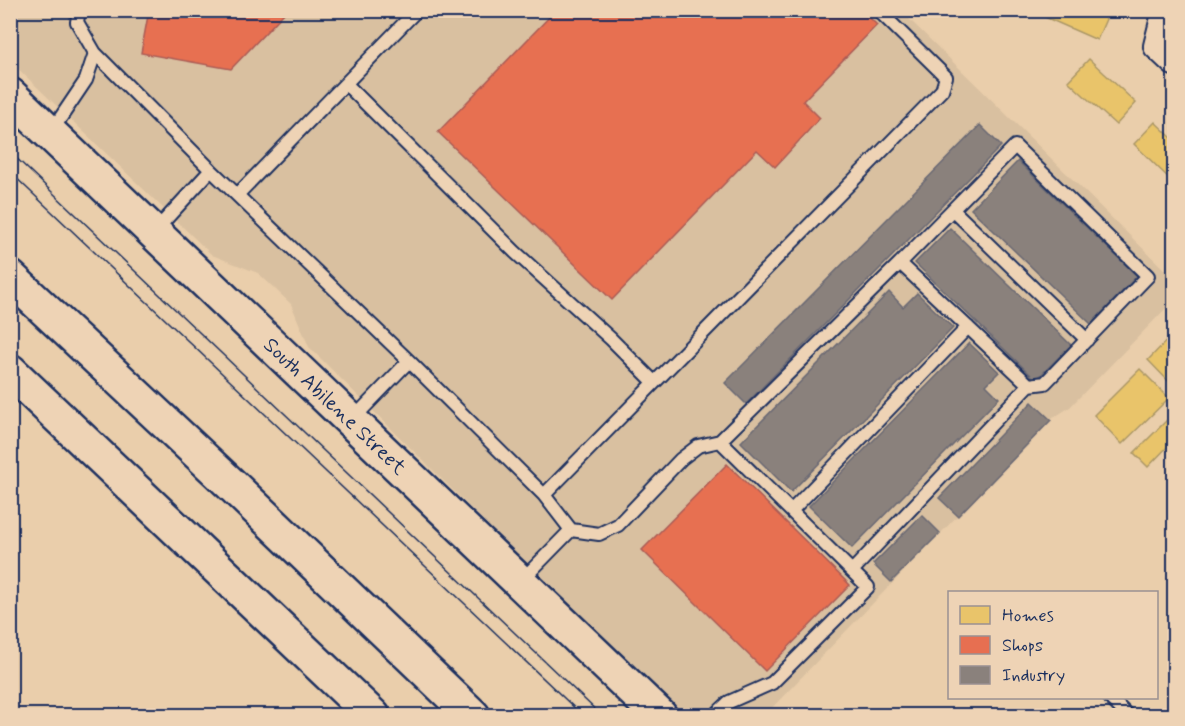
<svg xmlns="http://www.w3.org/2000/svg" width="1185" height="726" viewBox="0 0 1185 726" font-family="Mynerve,sans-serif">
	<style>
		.built { fill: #d9c0a0 }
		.homes { fill: #e9c46a; stroke: #ab9766; stroke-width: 1.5 }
		.shops { fill: #e76f51; stroke: #aa5c55; stroke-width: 1.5 }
		.industry { fill: #8a817c; stroke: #696873; stroke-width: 1.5 }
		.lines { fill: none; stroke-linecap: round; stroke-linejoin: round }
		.lane-casing { stroke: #1b2f5e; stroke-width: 16 }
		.street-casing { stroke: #1b2f5e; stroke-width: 30 }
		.secondary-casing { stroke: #1b2f5e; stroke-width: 38 }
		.highway-casing { stroke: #1b2f5e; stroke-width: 38 }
		.path { stroke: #1b2f5e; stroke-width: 4; stroke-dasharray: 4.5 4.5; stroke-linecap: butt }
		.lane { stroke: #eed3b5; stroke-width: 12 }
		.street { stroke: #eed3b5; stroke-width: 26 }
		.secondary { stroke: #eed3b5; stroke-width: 33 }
		.highway { stroke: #eed3b5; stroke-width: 33 }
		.tram { stroke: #1b2f5e; stroke-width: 1.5 }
		.labels { text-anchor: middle; stroke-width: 6; stroke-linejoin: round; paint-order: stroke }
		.street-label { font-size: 21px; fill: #1b2f5e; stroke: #eed3b5 }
	</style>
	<rect width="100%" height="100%" fill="#eaceab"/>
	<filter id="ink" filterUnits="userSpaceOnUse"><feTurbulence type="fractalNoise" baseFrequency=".0167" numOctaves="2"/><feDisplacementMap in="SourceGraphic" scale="12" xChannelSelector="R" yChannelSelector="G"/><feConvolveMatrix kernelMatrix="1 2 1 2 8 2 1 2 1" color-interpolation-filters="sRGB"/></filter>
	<g filter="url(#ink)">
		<path class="built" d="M 10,11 L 901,11 L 1174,279 L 1174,300 L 1070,407 L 1050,420 L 765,715 L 679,715 L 309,347 L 291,304 L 258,273 L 212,255 L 11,62 Z"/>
		<path class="homes" d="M 1039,10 L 1106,10 L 1109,12 L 1097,40 L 1038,14 Z
			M 1089,59 L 1136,103 L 1116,125 L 1068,81 Z
			M 1155,122 L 1174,140 L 1174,183 L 1134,144 Z
			M 1174,333 L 1174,387 L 1148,360 Z
			M 1140,369 L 1169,398 L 1122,444 L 1094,415 Z
			M 1174,413 L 1174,440 L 1148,467 L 1134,453 Z"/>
		<path class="shops" d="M 149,10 L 287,10 L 231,69 L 141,53 Z
			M 556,10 L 862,10 L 877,25 L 803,101 L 820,118 L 775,167 L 757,150 L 612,300 L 438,132 Z
			M 727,464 L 850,585 L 765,671 L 642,550 Z"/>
		<path class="industry" d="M 980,125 L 1001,146 L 746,404 L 725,383 Z
			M 1018,161 L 1137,276 L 1091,324 L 971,209 Z
			M 950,228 L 1071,345 L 1036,380 L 915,263 Z
			M 889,292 L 903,307 L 917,293 L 953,328 L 791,492 L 741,442 Z
			M 969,343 L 999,372 L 986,385 L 999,398 L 852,548 L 809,506 Z
			M 1032,402 L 1051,420 L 958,516 L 939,498 Z
			M 922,515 L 940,533 L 891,582 L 873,564 Z"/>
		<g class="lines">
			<defs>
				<path id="lane" d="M 95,53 L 211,170
					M 346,84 L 515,252 L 611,339 L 654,382
					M 51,132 L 86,80 L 95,53 L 77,22 L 79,10
					M 237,195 L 417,10
					M 953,210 L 1087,340
					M 155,231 L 211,170 L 409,361 L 544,495 L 571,530
					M 900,263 L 1015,146 L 1148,276 L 1045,383 L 1029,385
					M 352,420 L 409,361
					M 720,441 L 900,263 L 1029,385 L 852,571
					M 544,495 L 942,90 L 946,77 L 878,10
					M 791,511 L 968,327
					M 521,581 L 571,530 L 599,534 L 618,525 L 681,459 L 698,446 L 720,441 L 868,587 L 772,683 L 729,702 L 714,716
					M 1110,698 L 1128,716"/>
				<path id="street" d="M 1166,10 L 1157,46 L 1174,62"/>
				<g id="secondary">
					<path id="s1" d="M 10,95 L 660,716"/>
				</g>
				<path id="highway" d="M 10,277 L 235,488 L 473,716
					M 10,371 L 373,716"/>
			</defs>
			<use href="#lane" class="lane-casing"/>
			<use href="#street" class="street-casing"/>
			<use href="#secondary" class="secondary-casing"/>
			<use href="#highway" class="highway-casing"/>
			<path class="path" d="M 691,715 L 692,716"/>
			<use href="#lane" class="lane"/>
			<use href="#street" class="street"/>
			<use href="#secondary" class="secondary"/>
			<use href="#highway" class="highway"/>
			<path class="tram" d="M 10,152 L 602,716
				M 10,172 L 583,716"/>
		</g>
	</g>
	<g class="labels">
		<g class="street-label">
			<text dy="7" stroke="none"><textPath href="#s1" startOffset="450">South Abilene Street</textPath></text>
		</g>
	</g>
	<rect width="1185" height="726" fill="none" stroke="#eed3b5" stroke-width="36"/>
	<rect x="18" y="18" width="1149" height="690" fill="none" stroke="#1b2f5e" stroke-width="2" filter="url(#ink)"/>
	<rect x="948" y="591" width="210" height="108" fill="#eed3b5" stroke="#9a9192" stroke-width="1.5"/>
	<rect x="960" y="606" width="30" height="18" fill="#e9c46a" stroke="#9a9192" stroke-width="1.5"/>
	<text x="1002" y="621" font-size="18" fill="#1b2f5e">Homes</text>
	<rect x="960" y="636" width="30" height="18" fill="#e76f51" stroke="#9a9192" stroke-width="1.5"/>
	<text x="1002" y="651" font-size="18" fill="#1b2f5e">Shops</text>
	<rect x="960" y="666" width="30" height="18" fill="#8a817c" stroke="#9a9192" stroke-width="1.5"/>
	<text x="1002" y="681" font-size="18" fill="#1b2f5e">Industry</text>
</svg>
